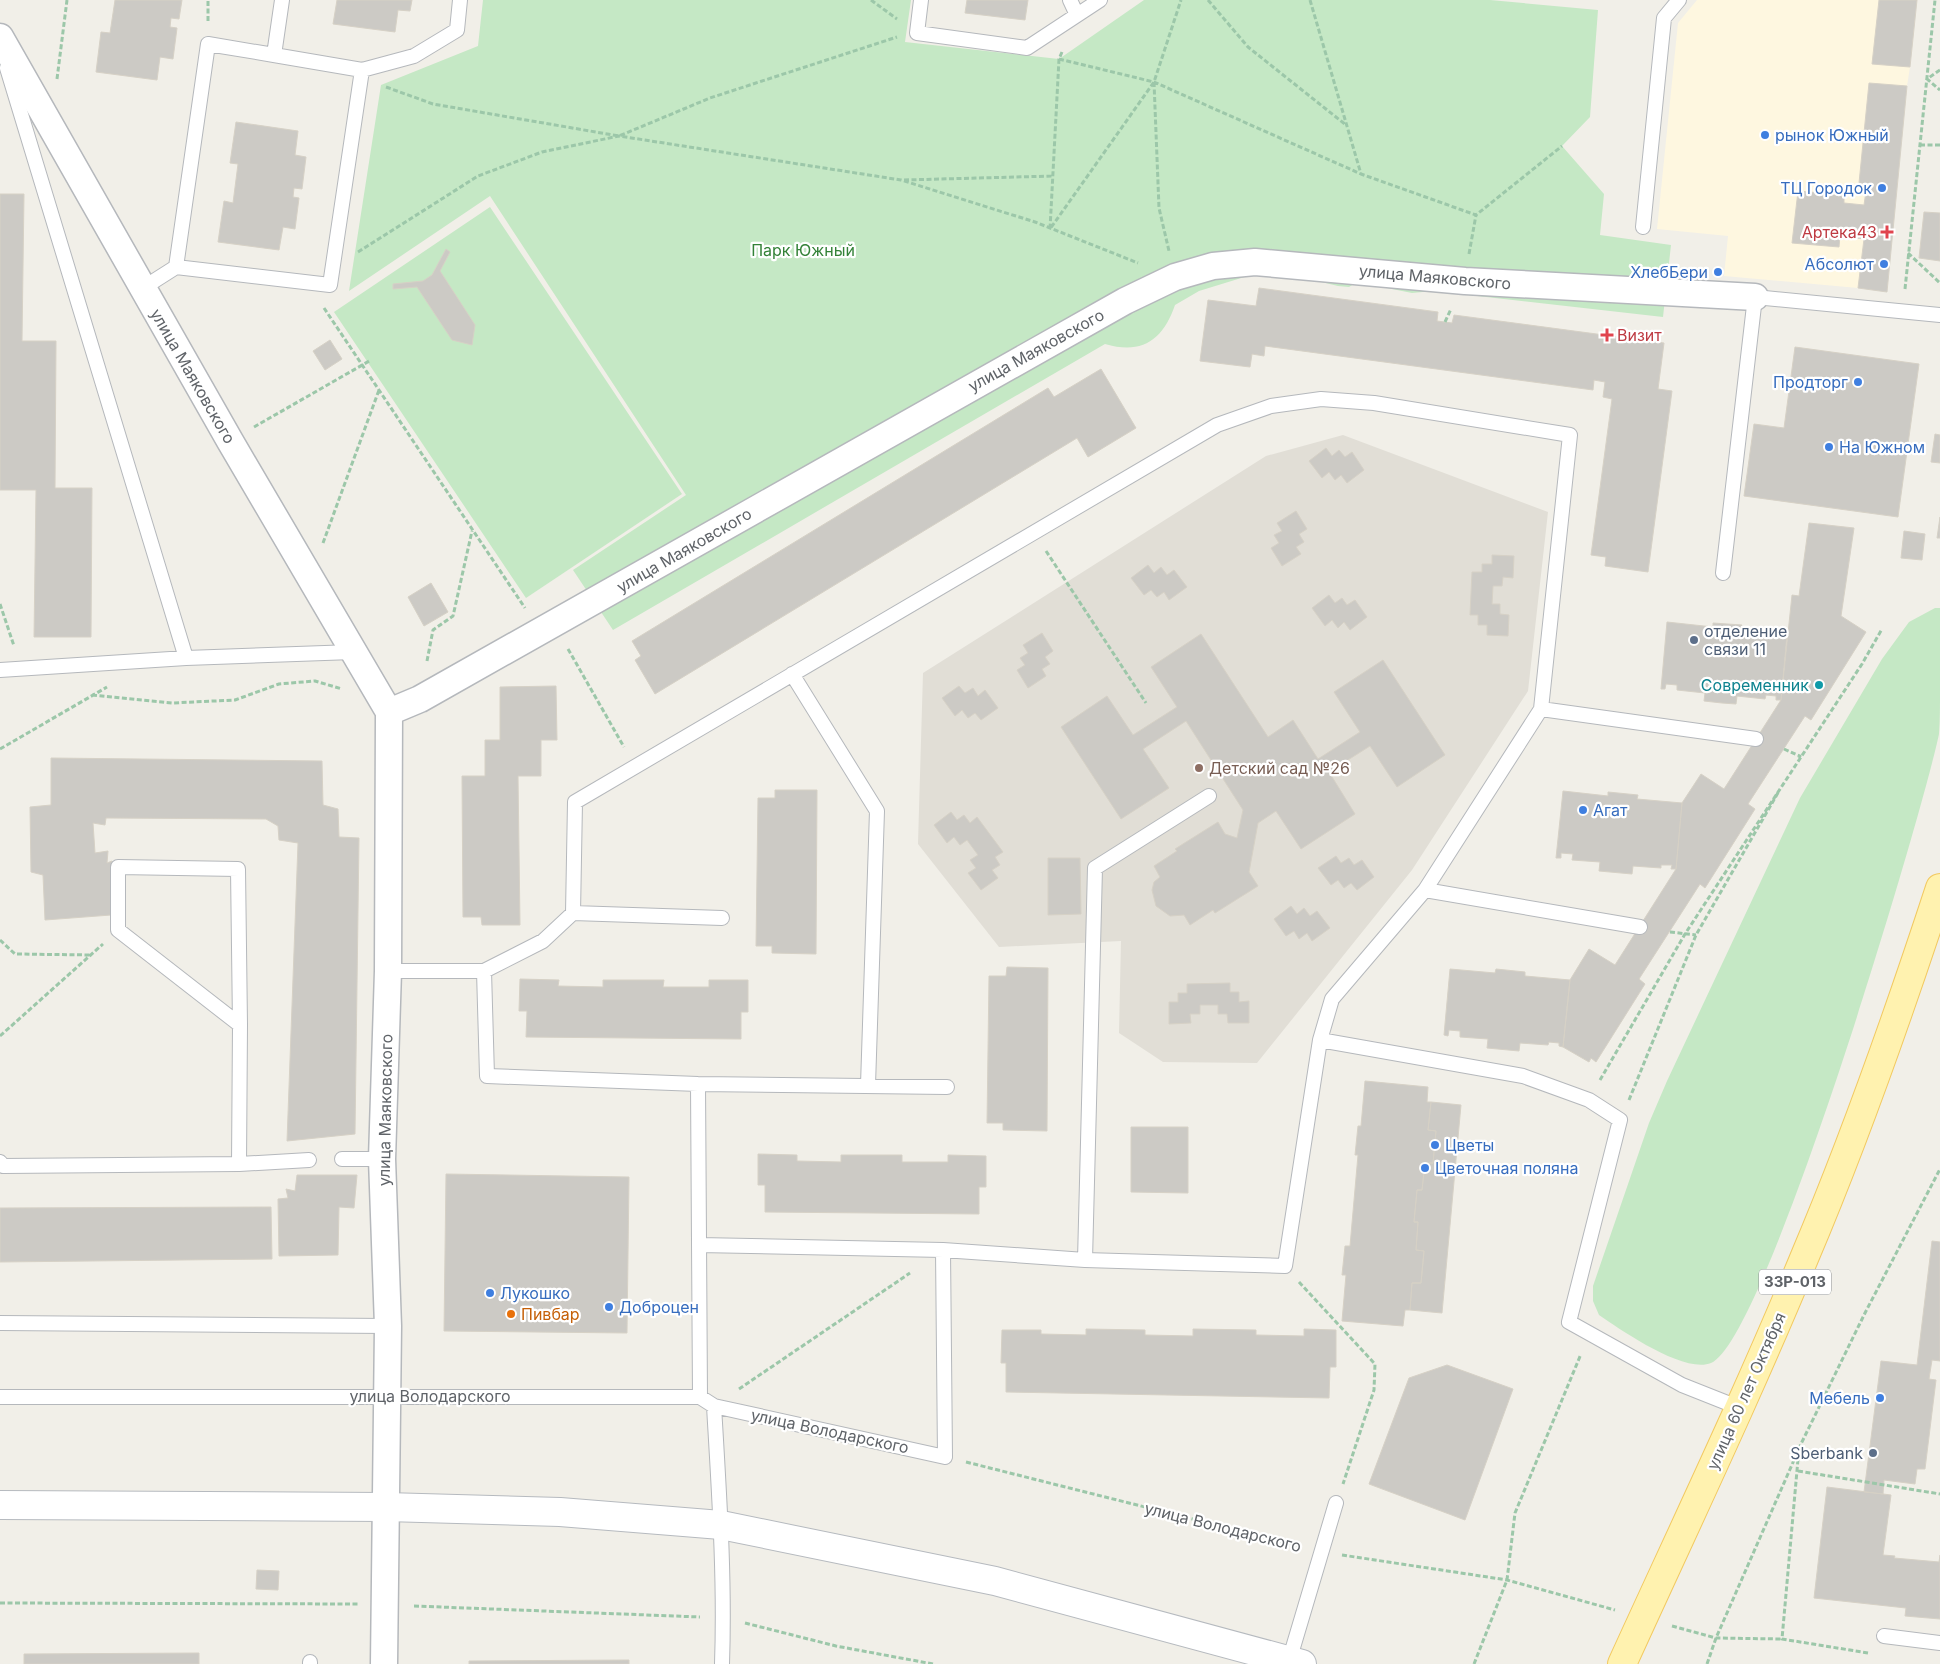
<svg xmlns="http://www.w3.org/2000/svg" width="1940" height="1664" viewBox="0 0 1940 1664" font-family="Inter,sans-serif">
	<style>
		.commercial { fill: #fef7e0 }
		.education { fill: #e1ded6 }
		.green { fill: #c5e8c5 }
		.building { fill: #cccac5; stroke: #d6d1c6 }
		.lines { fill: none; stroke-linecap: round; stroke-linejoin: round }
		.lane-casing { stroke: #b5b8bc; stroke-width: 16 }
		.street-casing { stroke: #b5b8bc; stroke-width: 29 }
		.secondary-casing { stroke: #b6babf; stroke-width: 30 }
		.primary-casing { stroke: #f2c960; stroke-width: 30 }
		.path { stroke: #9cc7a9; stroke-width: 3; stroke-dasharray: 5 2.5; stroke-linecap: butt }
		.lane { stroke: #fff; stroke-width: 14 }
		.street { stroke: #fff; stroke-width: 26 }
		.secondary { stroke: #fff; stroke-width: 28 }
		.primary { stroke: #fff2af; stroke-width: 28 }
		.shop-dot { fill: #3f7fe0; stroke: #fff; stroke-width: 2 }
		.health-dot { fill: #e0444e; stroke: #fff; stroke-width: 2 }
		.service-dot { fill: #5c6f8a; stroke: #fff; stroke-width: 2 }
		.culture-dot { fill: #0f9aa8; stroke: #fff; stroke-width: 2 }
		.education-dot { fill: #8d6e63; stroke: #fff; stroke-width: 2 }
		.food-dot { fill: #e8710a; stroke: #fff; stroke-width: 2 }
		.labels { text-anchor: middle; stroke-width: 4.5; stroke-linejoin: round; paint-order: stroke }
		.shield { fill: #fff; stroke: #8f9295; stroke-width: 1 }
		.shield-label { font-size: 15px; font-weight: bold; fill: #5f6368 }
		.shop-label { font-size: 16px; fill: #366cbe; stroke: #fff; text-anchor: start }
		.health-label { font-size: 16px; fill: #be3a42; stroke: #fff; text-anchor: end }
		.park-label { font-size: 16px; fill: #348238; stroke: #fff }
		.street-label { font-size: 16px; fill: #5f6368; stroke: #fff }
		.service-label { font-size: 16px; fill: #4e5e75; stroke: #fff; text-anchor: start }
		.culture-label { font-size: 16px; fill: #0d838f; stroke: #fff; text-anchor: end }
		.education-label { font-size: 16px; fill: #785e54; stroke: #fff; text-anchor: start }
		.food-label { font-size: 16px; fill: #c56008; stroke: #fff; text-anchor: start }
	</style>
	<rect width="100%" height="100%" fill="#f1efe8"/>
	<path class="commercial" d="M 1697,0 L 1879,0 L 1872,64 L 1910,67 L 1907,86 L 1869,84 L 1860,183 L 1867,184 L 1864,205 L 1844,203 L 1844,195 L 1798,191 L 1839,246 L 1840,236 L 1864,239 L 1858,288 L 1724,276 L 1728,236 L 1657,229 L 1678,23 Z"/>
	<path class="education" d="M 1343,435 L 1548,512 L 1528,691 L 1412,870 L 1257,1063 L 1163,1062 L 1119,1033 L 1121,941 L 999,947 L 918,844 L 923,673 L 1266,456 Z"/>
	<path class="green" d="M 483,0 L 911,0 L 905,42 L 1059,59 L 1144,0 L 1490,0 L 1598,10 L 1590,117 L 1562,146 L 1604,194 L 1600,235 L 1671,245 L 1663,317 L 1433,291 L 1412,293 L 1357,282 L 1349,287 L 1338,286 L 1292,275 L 1264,271 L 1199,291 L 1175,305 C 1163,340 1142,355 1105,344 L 613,630 L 573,570 L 686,495 L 490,196 L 349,291 L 381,85 L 478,46 Z
		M 490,207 L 682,494 L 526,598 L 334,312 Z
		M 1935,608 L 1940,608 C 1940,636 1940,664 1940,692 C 1940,705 1940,721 1939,734 C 1922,816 1766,1341 1711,1363 C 1684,1374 1621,1330 1599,1315 L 1593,1301 L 1593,1286 L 1649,1123 L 1667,1081 L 1800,798 L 1882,659 L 1909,622 Z"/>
	<path class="building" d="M 115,0 L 182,0 L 179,19 L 171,18 L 170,27 L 177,28 L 173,59 L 160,57 L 157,80 L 96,72 L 101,32 L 110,33 Z
		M 337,0 L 412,0 L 410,11 L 398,10 L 395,32 L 333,24 Z
		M 967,0 L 1028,0 L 1025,20 L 965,13 Z
		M 1879,0 L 1917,0 L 1910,67 L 1872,64 Z
		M 1869,83 L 1907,86 L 1887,292 L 1858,288 L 1864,239 L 1840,236 L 1839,247 L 1792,243 L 1798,191 L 1844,195 L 1844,203 L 1864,205 L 1867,184 L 1859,183 Z
		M 236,122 L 298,131 L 295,155 L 306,157 L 302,189 L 294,188 L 293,197 L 299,198 L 295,229 L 283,227 L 279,250 L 218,242 L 224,201 L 233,203 L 238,164 L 230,163 Z
		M 0,194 L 24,194 L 22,341 L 56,341 L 55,488 L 92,488 L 91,637 L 34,637 L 36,490 L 0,490 Z
		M 1924,212 L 1940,213 L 1940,261 L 1919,258 Z
		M 446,249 L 450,252 L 440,271 L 475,325 L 472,345 L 452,340 L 417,287 L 393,289 L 393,284 L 423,281 L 432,275 Z
		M 1259,288 L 1438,312 L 1437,321 L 1452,323 L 1454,315 L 1664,343 L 1658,389 L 1672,391 L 1648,572 L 1605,566 L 1606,557 L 1591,555 L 1612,399 L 1603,397 L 1605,382 L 1594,380 L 1593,390 L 1265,346 L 1264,356 L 1252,354 L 1250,367 L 1200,361 L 1208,300 L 1256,306 Z
		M 330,340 L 342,359 L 325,370 L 313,351 Z
		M 1795,347 L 1919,364 L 1898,517 L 1744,496 L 1754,424 L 1784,428 Z
		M 1101,369 L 1136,428 L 1088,457 L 1077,438 L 655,694 L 635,660 L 641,656 L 632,641 L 1048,388 L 1054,397 Z
		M 1935,434 L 1940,435 L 1940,463 L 1931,462 Z
		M 1326,448 L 1332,456 L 1339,450 L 1345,457 L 1352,452 L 1364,470 L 1347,483 L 1341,475 L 1335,480 L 1329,472 L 1322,478 L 1309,461 Z
		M 1296,511 L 1307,529 L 1299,534 L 1304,542 L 1296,547 L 1301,554 L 1282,566 L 1271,548 L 1279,543 L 1274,535 L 1282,531 L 1277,523 Z
		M 1940,517 L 1940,538 L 1937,538 Z
		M 1809,523 L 1854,528 L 1841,616 L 1866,632 L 1811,720 L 1805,716 L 1748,804 L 1755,809 L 1705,888 L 1700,884 L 1639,979 L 1645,984 L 1596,1062 L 1591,1058 L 1589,1062 L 1563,1047 L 1570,980 L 1589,949 L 1615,965 L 1676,869 L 1682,803 L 1701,774 L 1724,789 L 1781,700 L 1792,595 L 1799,596 Z
		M 1904,531 L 1925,534 L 1922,560 L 1901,558 Z
		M 1492,555 L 1514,556 L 1513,578 L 1503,577 L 1502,586 L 1493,586 L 1492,604 L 1500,604 L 1500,614 L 1509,615 L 1508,636 L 1487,635 L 1487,625 L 1478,625 L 1478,615 L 1470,615 L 1472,572 L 1482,572 L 1482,564 L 1492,564 Z
		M 1148,565 L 1154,573 L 1161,567 L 1167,575 L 1174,570 L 1187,587 L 1169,600 L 1164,592 L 1157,597 L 1151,590 L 1144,595 L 1131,578 Z
		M 431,583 L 448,612 L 424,626 L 408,597 Z
		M 1329,595 L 1335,603 L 1342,598 L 1347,605 L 1355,600 L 1367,617 L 1350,630 L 1344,622 L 1338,628 L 1332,620 L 1325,626 L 1312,608 Z
		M 1667,622 L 1713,627 L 1713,623 L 1742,625 L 1741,629 L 1787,634 L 1781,700 L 1776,700 L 1776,696 L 1766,695 L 1765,699 L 1737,696 L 1736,704 L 1722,703 L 1704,701 L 1705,693 L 1677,690 L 1677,685 L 1666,684 L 1665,689 L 1661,689 Z
		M 1042,633 L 1053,651 L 1045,657 L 1050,664 L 1042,669 L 1046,676 L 1028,688 L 1017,670 L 1025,665 L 1020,658 L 1028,653 L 1023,645 Z
		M 1201,634 L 1268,737 L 1293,720 L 1318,759 L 1360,732 L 1334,692 L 1383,660 L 1445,755 L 1397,787 L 1370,746 L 1329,772 L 1355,814 L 1301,849 L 1276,811 L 1258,823 L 1249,872 L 1258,886 L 1215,913 L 1213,910 L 1190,925 L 1184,915 L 1170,916 L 1156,906 L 1152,890 L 1154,882 L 1160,877 L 1154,866 L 1177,851 L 1175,849 L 1218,822 L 1225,834 L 1237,838 L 1243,810 L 1186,721 L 1143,749 L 1169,788 L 1121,819 L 1061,727 L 1107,696 L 1133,735 L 1177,707 L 1151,667 Z
		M 556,686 L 557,740 L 541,740 L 541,776 L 518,776 L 520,925 L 482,925 L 481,917 L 463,917 L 462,776 L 485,776 L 485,740 L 500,740 L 500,687 Z
		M 959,686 L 965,693 L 973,688 L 978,696 L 985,690 L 998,708 L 981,720 L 975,713 L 968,718 L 962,710 L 955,716 L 942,698 Z
		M 51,758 L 322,761 L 323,805 L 338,809 L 339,837 L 359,838 L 355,1134 L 287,1141 L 298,843 L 279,840 L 278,826 L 266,819 L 106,818 L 105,825 L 93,823 L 95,853 L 108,851 L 107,863 L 112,861 L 111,915 L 45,920 L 43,875 L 31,872 L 30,807 L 51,805 Z
		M 775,790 L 817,790 L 816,954 L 772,953 L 772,946 L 756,946 L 758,798 L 775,798 Z
		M 1563,791 L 1608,796 L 1608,792 L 1638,795 L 1637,799 L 1682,803 L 1676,869 L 1671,869 L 1672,865 L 1661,865 L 1661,868 L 1633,866 L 1632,874 L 1599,871 L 1600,862 L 1572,860 L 1573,854 L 1561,853 L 1561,858 L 1556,858 Z
		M 951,812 L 957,820 L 964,815 L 970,823 L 977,817 L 1003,852 L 995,857 L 1000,865 L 992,870 L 998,878 L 981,890 L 968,873 L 976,868 L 970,860 L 978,855 L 967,840 L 960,845 L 954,837 L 947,843 L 934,825 Z
		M 1336,856 L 1341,863 L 1349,858 L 1354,865 L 1362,860 L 1374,877 L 1357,890 L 1351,883 L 1344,888 L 1338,880 L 1331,885 L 1318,868 Z
		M 1048,858 L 1080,858 L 1081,914 L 1048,915 Z
		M 1291,906 L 1297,914 L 1304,908 L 1310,916 L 1317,911 L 1330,928 L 1312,941 L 1307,933 L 1299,939 L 1294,931 L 1286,936 L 1274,919 Z
		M 1007,967 L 1048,968 L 1047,1131 L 1003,1130 L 1003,1123 L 987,1123 L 989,976 L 1006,976 Z
		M 1450,969 L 1495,973 L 1496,969 L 1525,972 L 1525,976 L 1570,980 L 1563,1047 L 1559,1046 L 1559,1043 L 1549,1042 L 1548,1045 L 1520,1043 L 1519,1051 L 1487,1048 L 1488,1039 L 1460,1037 L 1460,1031 L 1449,1030 L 1448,1036 L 1444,1035 Z
		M 520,979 L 559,980 L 558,986 L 603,987 L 603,980 L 664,980 L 663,987 L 709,987 L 709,980 L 748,980 L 748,1012 L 741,1012 L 741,1039 L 526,1037 L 527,1011 L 519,1011 Z
		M 1230,983 L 1230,992 L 1239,992 L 1239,1002 L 1249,1001 L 1249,1023 L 1228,1023 L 1227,1014 L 1218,1014 L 1218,1005 L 1200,1005 L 1200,1014 L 1190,1014 L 1191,1023 L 1169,1024 L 1169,1002 L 1178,1002 L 1178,993 L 1187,993 L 1187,984 Z
		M 1365,1081 L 1428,1087 L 1427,1102 L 1431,1102 L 1428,1130 L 1436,1131 L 1433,1163 L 1425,1163 L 1422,1190 L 1417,1190 L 1414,1222 L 1418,1222 L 1416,1250 L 1424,1251 L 1421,1283 L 1412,1283 L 1410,1310 L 1405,1310 L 1403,1326 L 1342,1321 L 1346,1275 L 1342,1275 L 1345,1246 L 1350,1246 L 1358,1155 L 1355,1155 L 1358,1126 L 1361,1126 Z
		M 1431,1102 L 1461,1105 L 1442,1313 L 1410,1310 L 1412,1283 L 1421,1283 L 1424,1251 L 1416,1250 L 1418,1222 L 1414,1222 L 1417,1190 L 1422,1190 L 1425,1163 L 1433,1163 L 1436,1131 L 1428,1130 Z
		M 1131,1127 L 1188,1127 L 1188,1193 L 1131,1192 Z
		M 758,1154 L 797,1155 L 797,1161 L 841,1162 L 841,1155 L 902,1155 L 902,1162 L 948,1162 L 948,1155 L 986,1156 L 986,1187 L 979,1187 L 979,1214 L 765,1212 L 765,1185 L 758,1185 Z
		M 446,1174 L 629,1177 L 627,1333 L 444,1331 Z
		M 297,1175 L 357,1175 L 354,1208 L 339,1207 L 338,1255 L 279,1256 L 278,1199 L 288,1198 L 286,1189 L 295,1191 Z
		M 271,1207 L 272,1259 L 0,1262 L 0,1208 Z
		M 1932,1241 L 1940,1242 L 1940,1361 L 1932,1360 L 1929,1379 L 1936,1380 L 1925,1469 L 1917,1469 L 1915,1484 L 1884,1480 L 1883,1494 L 1864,1492 L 1881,1361 L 1917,1365 Z
		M 1086,1329 L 1145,1330 L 1145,1335 L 1193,1336 L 1193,1329 L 1256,1330 L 1256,1335 L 1304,1336 L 1304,1329 L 1336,1330 L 1336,1367 L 1330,1367 L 1329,1398 L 1006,1392 L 1006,1363 L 1001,1363 L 1002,1330 L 1041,1330 L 1041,1334 L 1086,1335 Z
		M 1447,1365 L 1513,1389 L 1465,1520 L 1369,1484 L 1409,1378 Z
		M 1827,1487 L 1891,1495 L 1883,1555 L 1895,1556 L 1894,1558 L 1939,1562 L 1940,1555 L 1940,1619 L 1905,1616 L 1906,1608 L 1814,1598 Z
		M 257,1570 L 279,1571 L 278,1590 L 256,1589 Z
		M 199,1653 L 199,1664 L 24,1664 L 24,1654 Z
		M 629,1660 L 629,1664 L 469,1664 L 469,1661 Z"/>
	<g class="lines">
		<defs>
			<path id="lane" d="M 282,0 L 274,55 L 362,70 L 414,56 L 457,30 L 460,0
				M 921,0 L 917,33 L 1027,48 L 1100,0
				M 1070,0 L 1077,15
				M 274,55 L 208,44 L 176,267 L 330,285 L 362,70
				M 7,68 L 186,658 L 353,652
				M 1643,227 L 1664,18 L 1679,0
				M 143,288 L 176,267
				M 1723,573 L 1755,297 L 1940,315
				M 0,670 L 186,658
				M 792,674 L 877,811 L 868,1085
				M 1541,709 L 1756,739
				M 1425,890 L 1640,927
				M 573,913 L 575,802 L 1217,425 L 1271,406 L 1321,399 L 1374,403 L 1570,435 L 1541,709 L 1425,890 L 1332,999 L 1320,1040 L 1285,1266 L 1085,1260 L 943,1250 L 699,1245
				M 388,971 L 484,971 L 487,1076 L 698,1084 L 947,1087
				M 484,971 L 543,941 L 573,913 L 722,918
				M 1320,1040 L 1523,1076 L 1589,1100 L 1620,1120 L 1569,1322 L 1682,1385 L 1740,1408
				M 698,1084 L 700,1397
				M 342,1159 L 382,1159
				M 0,1162 L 3,1166 L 239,1164 L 240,1025 L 118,930 L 118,867 L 238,869 L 240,1025
				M 239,1164 L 309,1160
				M 1085,1260 L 1095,868 L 1209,796
				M 0,1323 L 388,1326
				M 0,1397 L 700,1397 L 714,1406 L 945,1457 L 943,1250
				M 714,1406 C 719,1492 725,1578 722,1664
				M 1884,1636 L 1940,1643
				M 1289,1661 L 1336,1503
				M 310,1664 L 310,1662"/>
			<path id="street" d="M 0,37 L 230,441 L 389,712 L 388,971 L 382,1159 L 388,1326 L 384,1664
				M 389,712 L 420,699 L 1125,301 L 1175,277 L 1213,266 L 1255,262 L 1465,281 L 1755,297"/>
			<path id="secondary" d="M 0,1505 L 386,1507 L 560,1512 L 721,1525 L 995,1581 L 1302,1664"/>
			<path id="primary" d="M 1622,1664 C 1684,1528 1748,1394 1805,1256 C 1856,1136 1899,1013 1940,888"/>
		</defs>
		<use href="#lane" class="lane-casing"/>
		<use href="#street" class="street-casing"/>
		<use href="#secondary" class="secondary-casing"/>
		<use href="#primary" class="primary-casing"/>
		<path class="path" d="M 871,0 L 897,19
			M 1208,0 L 1248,47 L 1346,125
			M 1310,0 L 1361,174 L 1476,215 L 1562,146
			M 208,21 L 208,0
			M 1062,52 L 1059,59 L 1050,229 L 1154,82 L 1181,0
			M 1059,59 L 1154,82 L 1361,174
			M 1940,70 L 1927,79 L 1940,90
			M 57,79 L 67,0
			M 1154,82 L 1159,208 L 1169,251
			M 386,87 L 433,104 L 619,136 L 710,98 L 897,37
			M 1920,145 L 1940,145
			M 904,180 L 1054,176
			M 358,252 L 478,176 L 542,152 L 619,136 L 901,180 L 1035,222 L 1138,263
			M 1908,253 L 1940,283
			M 1469,254 L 1476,215
			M 1905,289 L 1935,0
			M 324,308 L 525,608
			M 1445,322 L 1451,309
			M 254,427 L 371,360
			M 323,543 L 379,390
			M 1046,551 L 1146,703
			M 0,604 L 14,646
			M 568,649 L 624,747
			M 427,661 L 433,630 L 453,616 L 472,531
			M 92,695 L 172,703 L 235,700 L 279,684 L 315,681 L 342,689
			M 0,749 L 107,687
			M 1784,749 L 1800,756 L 1799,758
			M 1670,932 L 1696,935
			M 0,940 L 15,954 L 92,955
			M 0,1036 L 103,944
			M 1600,1080 L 1685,934 L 1862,664 L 1882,629
			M 1629,1100 L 1696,935 L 1779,791
			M 1299,1282 L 1375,1364 L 1374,1390 L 1343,1484
			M 739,1389 L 910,1273
			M 966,1462 L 1300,1546
			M 1798,1471 L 1940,1494
			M 1342,1555 L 1507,1580 L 1615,1610
			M 0,1603 L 358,1604
			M 414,1606 L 700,1617
			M 745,1623 L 836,1646 L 933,1664
			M 1672,1626 L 1716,1638 L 1782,1639
			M 1868,1653 L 1782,1639 L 1799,1448 L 1865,1313 L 1940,1169
			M 1474,1664 L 1507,1580 L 1515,1513 L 1581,1354
			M 1707,1664 L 1716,1638 L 1798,1451"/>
		<use href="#lane" class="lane"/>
		<use href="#street" class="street"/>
		<use href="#secondary" class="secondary"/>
		<use href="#primary" class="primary"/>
	</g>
	<g class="shop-dot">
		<circle cx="1765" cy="135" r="5"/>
		<circle cx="1882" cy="188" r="5"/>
		<circle cx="1884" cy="264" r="5"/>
		<circle cx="1718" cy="272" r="5"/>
		<circle cx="1858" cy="382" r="5"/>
		<circle cx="1829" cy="447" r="5"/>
		<circle cx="1583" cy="810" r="5"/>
		<circle cx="1435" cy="1145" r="5"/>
		<circle cx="1425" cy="1168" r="5"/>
		<circle cx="490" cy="1293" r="5"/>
		<circle cx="609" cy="1307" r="5"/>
		<circle cx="1880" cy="1398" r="5"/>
	</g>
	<g class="health-dot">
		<path d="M1884.5 224.5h5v5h5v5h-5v5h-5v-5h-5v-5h5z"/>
		<path d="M1604.5 327.5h5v5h5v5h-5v5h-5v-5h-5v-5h5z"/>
	</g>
	<g class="service-dot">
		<circle cx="1694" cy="640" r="5"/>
		<circle cx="1873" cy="1453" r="5"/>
	</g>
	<circle class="culture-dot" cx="1819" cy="685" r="5"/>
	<circle class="education-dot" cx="1199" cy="768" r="5"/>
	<circle class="food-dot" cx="511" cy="1314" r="5"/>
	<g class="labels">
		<rect class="shield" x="1759" y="1269.5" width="72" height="25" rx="4"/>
		<g class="shield-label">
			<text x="1795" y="1287">33Р-013</text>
		</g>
		<g class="shop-label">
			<text x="1775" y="141">рынок Южный</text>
			<text x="1872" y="194" text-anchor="end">ТЦ Городок</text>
			<text x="1874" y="270" text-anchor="end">Абсолют</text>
			<text x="1708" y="278" text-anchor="end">ХлебБери</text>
			<text x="1848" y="388" text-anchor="end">Продторг</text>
			<text x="1839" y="453">На Южном</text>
			<text x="1593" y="816">Агат</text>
			<text x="1445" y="1151">Цветы</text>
			<text x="1435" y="1174">Цветочная поляна</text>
			<text x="500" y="1299">Лукошко</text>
			<text x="619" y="1313">Доброцен</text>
			<text x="1870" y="1404" text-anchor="end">Мебель</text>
		</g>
		<g class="health-label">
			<text x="1877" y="238">Артека43</text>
			<text x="1617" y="341" text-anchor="start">Визит</text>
		</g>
		<g class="park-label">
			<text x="803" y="256">Парк Южный</text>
		</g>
		<g class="street-label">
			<text transform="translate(1435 277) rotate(5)" y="6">улица Маяковского</text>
			<text transform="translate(1036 350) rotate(-29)" y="6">улица Маяковского</text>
			<text transform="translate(193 376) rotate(60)" y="6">улица Маяковского</text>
			<text transform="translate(684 550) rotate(-30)" y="6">улица Маяковского</text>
			<text transform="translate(385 1110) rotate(-89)" y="6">улица Маяковского</text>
			<text transform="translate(1746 1391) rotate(-66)" y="6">улица 60 лет Октября</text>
			<text x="430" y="1402">улица Володарского</text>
			<text transform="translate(830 1431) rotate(12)" y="6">улица Володарского</text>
			<text transform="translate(1223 1527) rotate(14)" y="6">улица Володарского</text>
		</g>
		<g class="service-label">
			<text x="1704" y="637">отделение<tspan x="1704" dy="18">связи 11</tspan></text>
			<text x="1863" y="1459" text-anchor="end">Sberbank</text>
		</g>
		<g class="culture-label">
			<text x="1809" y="691">Современник</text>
		</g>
		<g class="education-label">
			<text x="1209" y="774">Детский сад №26</text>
		</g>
		<g class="food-label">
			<text x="521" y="1320">Пивбар</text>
		</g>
	</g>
</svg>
